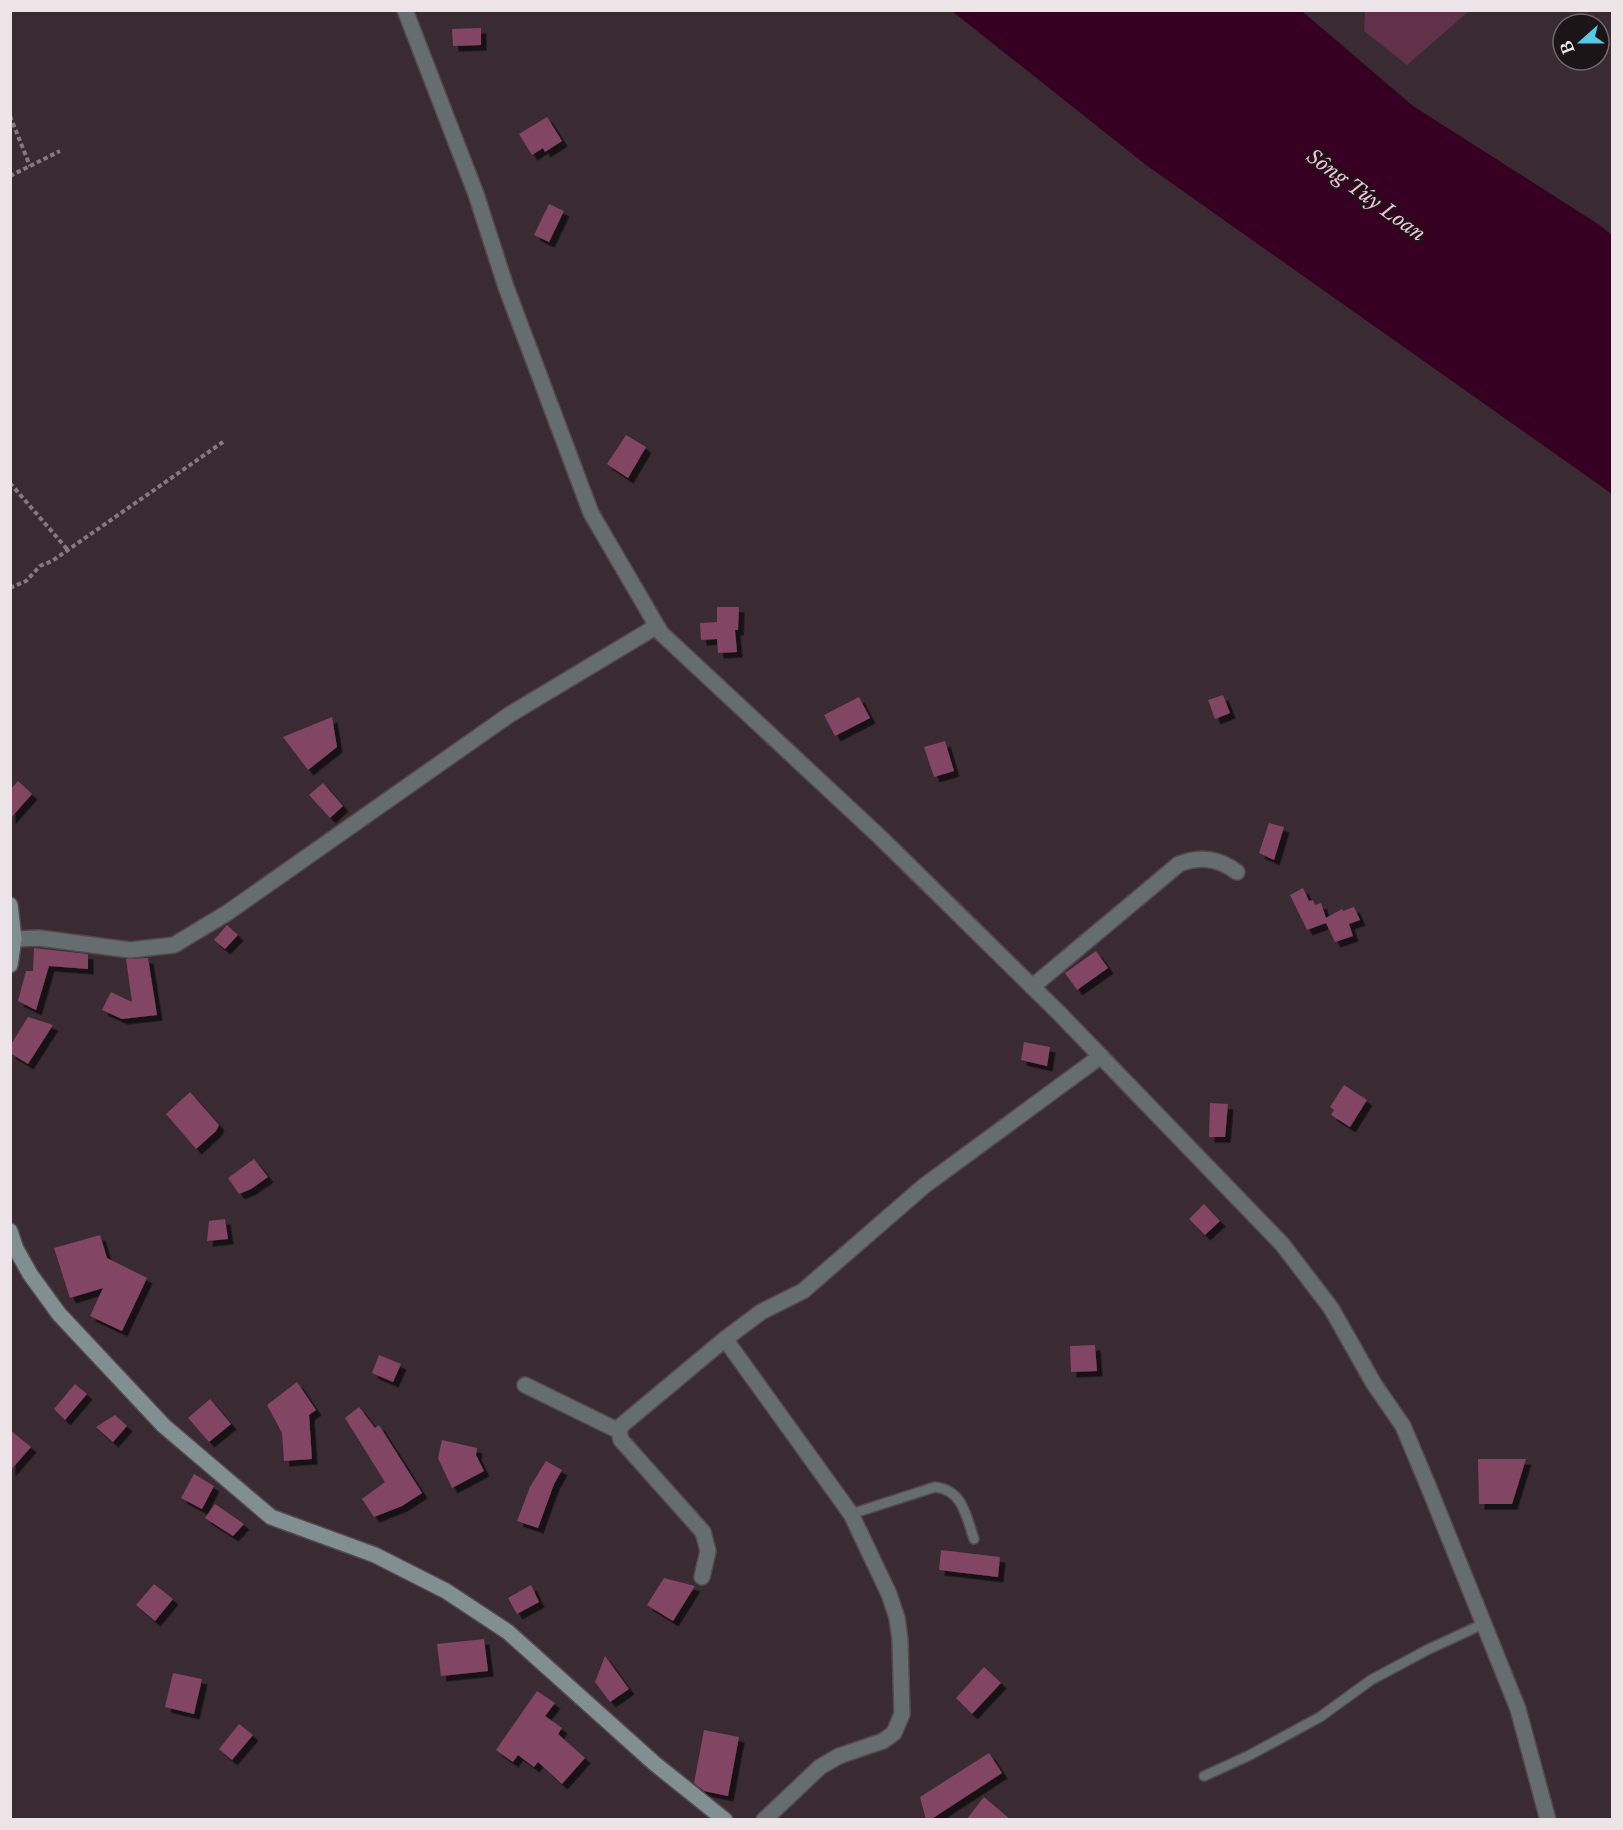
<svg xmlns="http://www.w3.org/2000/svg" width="1623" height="1830" viewBox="0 0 1623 1830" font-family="'Libre Baskerville',serif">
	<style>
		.green { fill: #61304a }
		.water { fill: #370022 }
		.building { fill: #824464; filter: url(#shadow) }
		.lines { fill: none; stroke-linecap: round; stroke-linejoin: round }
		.lane-casing { stroke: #56494e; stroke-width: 12 }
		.street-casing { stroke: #56494e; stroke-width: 18 }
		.secondary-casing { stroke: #56494e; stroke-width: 18 }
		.path { stroke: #85797f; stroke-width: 4; stroke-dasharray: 4.5 3; stroke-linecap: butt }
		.lane { stroke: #656d6f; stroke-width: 9 }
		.street { stroke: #656d6f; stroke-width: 15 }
		.secondary { stroke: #828f92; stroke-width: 15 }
		.labels { text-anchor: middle; stroke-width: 4.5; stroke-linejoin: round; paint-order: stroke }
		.water-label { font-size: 20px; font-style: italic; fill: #f8bed9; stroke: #1c1518 }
	</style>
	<defs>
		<filter id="shadow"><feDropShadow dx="5.5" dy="5.5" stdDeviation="0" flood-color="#0009"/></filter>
	</defs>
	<rect width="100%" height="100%" fill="#392b31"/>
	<path class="green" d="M 1365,11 L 1365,10 L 1469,11 L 1407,65 L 1364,31 Z"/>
	<path class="water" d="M 952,11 L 1302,11 L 1413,106 L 1598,224 L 1612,235 L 1612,494 L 1146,165 Z"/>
	<path class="building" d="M 481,28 L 481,45 L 453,46 L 452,29 Z
		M 547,117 L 562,141 L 545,152 L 543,148 L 532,155 L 519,134 Z
		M 549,204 L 564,211 L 549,242 L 534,235 Z
		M 626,435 L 646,447 L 628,478 L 607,464 Z
		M 717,607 L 739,607 L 738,630 L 735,630 L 737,652 L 718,653 L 717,639 L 701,640 L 700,623 L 717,622 Z
		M 1223,695 L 1230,713 L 1215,719 L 1208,700 Z
		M 859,697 L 870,718 L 835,736 L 824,715 Z
		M 332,717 L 337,747 L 308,770 L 283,737 Z
		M 945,741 L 954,771 L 934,777 L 924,747 Z
		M 18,781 L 32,794 L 10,819 L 10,790 Z
		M 323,783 L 343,806 L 330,818 L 309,795 Z
		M 1269,823 L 1284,827 L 1274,860 L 1259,853 Z
		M 1303,888 L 1309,901 L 1313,900 L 1315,905 L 1321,903 L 1326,918 L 1342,909 L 1343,911 L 1354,907 L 1360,920 L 1349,924 L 1353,936 L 1335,942 L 1326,923 L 1307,930 L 1290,895 Z
		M 227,925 L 238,935 L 225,949 L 214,940 Z
		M 34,948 L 88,954 L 88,969 L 49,966 L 36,1010 L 18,1001 L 26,971 L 33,971 Z
		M 1096,951 L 1108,968 L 1077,990 L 1065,973 Z
		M 148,958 L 157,1015 L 122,1019 L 102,1010 L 111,992 L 132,1002 L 126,959 Z
		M 28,1017 L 53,1025 L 28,1064 L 10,1053 L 10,1046 Z
		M 1024,1042 L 1050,1047 L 1047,1066 L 1021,1060 Z
		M 1344,1085 L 1367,1100 L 1350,1127 L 1331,1115 L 1334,1110 L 1330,1107 Z
		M 190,1092 L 219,1125 L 216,1131 L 196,1149 L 166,1114 Z
		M 1210,1103 L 1228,1104 L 1225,1137 L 1209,1137 Z
		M 254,1159 L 268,1177 L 251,1189 L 239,1194 L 228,1178 Z
		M 1204,1204 L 1220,1221 L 1205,1235 L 1189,1219 Z
		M 225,1219 L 228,1239 L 207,1241 L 209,1221 Z
		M 100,1235 L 107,1258 L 147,1278 L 122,1331 L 90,1316 L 103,1288 L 70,1298 L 54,1248 Z
		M 1095,1345 L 1097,1371 L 1071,1372 L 1070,1346 Z
		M 379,1355 L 401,1364 L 393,1382 L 372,1373 Z
		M 297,1382 L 316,1410 L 309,1415 L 312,1459 L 284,1461 L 282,1433 L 267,1405 Z
		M 75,1384 L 87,1394 L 65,1420 L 54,1409 Z
		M 210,1399 L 231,1424 L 209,1442 L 188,1418 Z
		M 359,1407 L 375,1428 L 379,1425 L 422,1493 L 402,1506 L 374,1517 L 362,1499 L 385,1482 L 345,1418 Z
		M 115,1415 L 127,1426 L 113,1442 L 96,1427 Z
		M 10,1430 L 31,1447 L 10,1471 Z
		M 442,1440 L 477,1448 L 476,1455 L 484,1471 L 452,1488 L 438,1458 Z
		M 1478,1459 L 1526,1459 L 1512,1504 L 1479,1504 Z
		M 546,1461 L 562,1470 L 554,1484 L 538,1528 L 517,1521 L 530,1487 Z
		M 194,1474 L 214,1486 L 202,1509 L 181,1498 Z
		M 215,1504 L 244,1524 L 233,1536 L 205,1518 Z
		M 941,1550 L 1000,1557 L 998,1577 L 939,1570 Z
		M 664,1578 L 695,1586 L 673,1621 L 647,1605 Z
		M 154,1584 L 173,1599 L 155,1621 L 136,1605 Z
		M 531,1585 L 539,1602 L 517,1614 L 508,1598 Z
		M 484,1639 L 488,1671 L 441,1676 L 437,1644 Z
		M 605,1656 L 629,1689 L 610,1702 L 595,1682 Z
		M 984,1667 L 1001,1683 L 972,1714 L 956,1698 Z
		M 173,1673 L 202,1679 L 194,1714 L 165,1707 Z
		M 537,1691 L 555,1703 L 545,1716 L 562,1728 L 558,1734 L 585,1758 L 562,1784 L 538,1762 L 534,1767 L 518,1755 L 513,1762 L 496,1750 Z
		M 239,1724 L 253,1735 L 232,1760 L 219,1749 Z
		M 704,1730 L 739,1737 L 728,1796 L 704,1791 L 694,1783 Z
		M 989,1753 L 1002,1773 L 930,1820 L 926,1820 L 920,1797 Z
		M 984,1797 L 1011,1820 L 966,1820 Z"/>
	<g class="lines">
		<defs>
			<path id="lane" d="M 851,1514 L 935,1487 C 963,1490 966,1516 974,1539
				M 1204,1776 L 1248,1756 L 1320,1717 L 1371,1680 L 1427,1650 L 1483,1624"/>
			<path id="street" d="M 405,10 L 476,194 L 506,287 L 591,513 L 661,633 L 881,838 L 1059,1013 L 1282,1244 L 1331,1308 L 1374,1384 L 1403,1426 L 1429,1488 L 1518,1709 L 1548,1820
				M 14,939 L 39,938 L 130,950 L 174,945 L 227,913 L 509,715 L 657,626
				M 1032,987 L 1179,864 C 1201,856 1218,858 1237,872
				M 725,1339 L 851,1514 L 889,1594 L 897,1618 L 900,1640 L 902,1714 L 894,1733 L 883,1741 L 839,1756 L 820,1767 L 764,1820
				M 525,1385 L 619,1431
				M 702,1577 L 708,1551 L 703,1532 L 621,1440 L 619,1431 L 622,1425 L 725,1339 L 761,1312 L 803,1291 L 924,1186 L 1101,1056"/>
			<path id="secondary" d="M 10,905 L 14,939 L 10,965
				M 10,1231 L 16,1249 L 30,1274 L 59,1314 L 164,1426 L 271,1517 L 375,1555 L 446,1591 L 508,1632 L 654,1763 L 725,1820"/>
		</defs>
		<use href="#lane" class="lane-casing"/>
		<use href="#street" class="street-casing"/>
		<use href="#secondary" class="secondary-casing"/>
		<path class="path" d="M 10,116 L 30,166
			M 10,176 L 60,151
			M 10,483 L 67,549
			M 10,588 L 26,581 L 40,566 L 52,561 L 223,442"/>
		<use href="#lane" class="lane"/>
		<use href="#street" class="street"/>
		<use href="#secondary" class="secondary"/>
	</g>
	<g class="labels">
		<g class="water-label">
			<text transform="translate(1366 195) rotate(36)" y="7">Sông Túy Loan</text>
		</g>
	</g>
	<rect width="1623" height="1830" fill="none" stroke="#ede4e8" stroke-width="24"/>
	<g transform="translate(1581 42) rotate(249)"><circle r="28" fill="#1c1518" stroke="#70686b" stroke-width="1.5"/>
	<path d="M0-4.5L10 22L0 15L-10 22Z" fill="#58c9e3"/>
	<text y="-9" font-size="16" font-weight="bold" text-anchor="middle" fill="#ede4e8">B</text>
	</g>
</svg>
